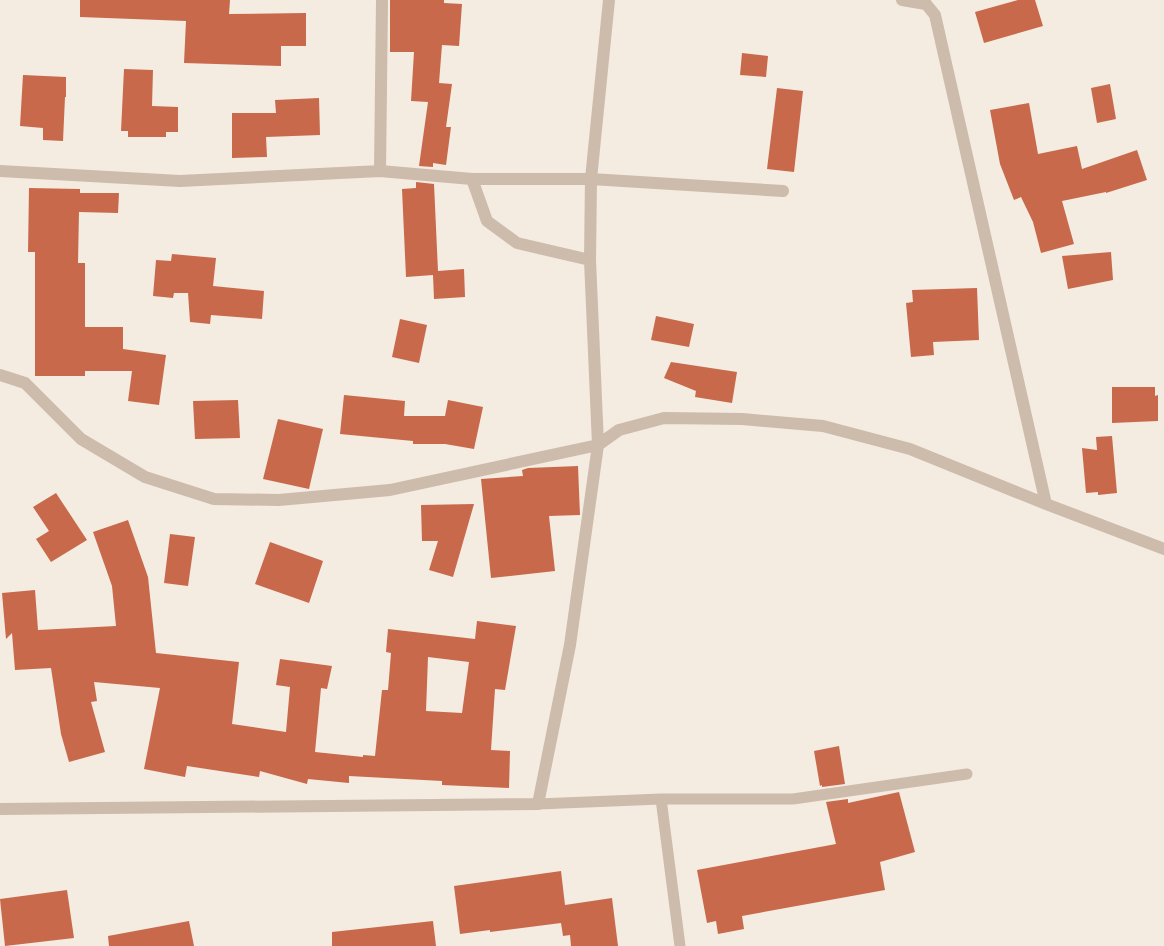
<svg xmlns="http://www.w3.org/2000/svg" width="1164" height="946" viewBox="0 0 1164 946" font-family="Manrope,sans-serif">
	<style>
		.building { fill: #c8694b; fill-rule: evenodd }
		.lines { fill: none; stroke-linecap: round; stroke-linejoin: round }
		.lane { stroke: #cdbbac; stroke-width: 11 }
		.street { stroke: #cdbbac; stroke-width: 12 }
	</style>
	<rect width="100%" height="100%" fill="#f4ebe1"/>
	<path class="building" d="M 80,0 L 230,0 L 229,14 L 306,13 L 306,46 L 281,46 L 281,66 L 184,63 L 186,21 L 80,17 Z
		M 390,0 L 444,0 L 444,3 L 462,4 L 459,46 L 442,45 L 439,83 L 452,84 L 446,127 L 451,127 L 446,165 L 433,163 L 433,167 L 419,166 L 428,102 L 411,101 L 414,52 L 390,52 Z
		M 1018,0 L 1035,0 L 1043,26 L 984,43 L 975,12 Z
		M 742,53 L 768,56 L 766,77 L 740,75 Z
		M 124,69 L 153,70 L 152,106 L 178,107 L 178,132 L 166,132 L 166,137 L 128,137 L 128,131 L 121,131 Z
		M 23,75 L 66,77 L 66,97 L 65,97 L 63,141 L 43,140 L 43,128 L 20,126 Z
		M 1110,84 L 1116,119 L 1097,123 L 1091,88 Z
		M 777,88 L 803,91 L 794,172 L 767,169 Z
		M 319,98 L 320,135 L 266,137 L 267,157 L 232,158 L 232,113 L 276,113 L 275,100 Z
		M 1029,103 L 1038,154 L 1077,146 L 1082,169 L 1137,150 L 1147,180 L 1106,193 L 1106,192 L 1062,201 L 1074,244 L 1041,253 L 1033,222 L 1021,197 L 1014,200 L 1000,164 L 990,110 Z
		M 416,182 L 434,184 L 438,271 L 464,269 L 465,297 L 434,299 L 433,275 L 406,277 L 402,189 L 416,188 Z
		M 29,188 L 80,189 L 80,193 L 119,193 L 118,213 L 79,212 L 78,263 L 85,263 L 85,327 L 123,327 L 123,349 L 166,355 L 159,405 L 128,401 L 132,371 L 85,371 L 85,376 L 35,376 L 35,252 L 28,252 Z
		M 1111,252 L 1113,280 L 1068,289 L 1062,256 Z
		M 172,254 L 216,258 L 213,286 L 264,291 L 262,319 L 211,315 L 210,324 L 190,322 L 188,293 L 174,293 L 173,298 L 153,296 L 156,260 L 171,261 Z
		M 977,288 L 979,340 L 933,342 L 934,355 L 911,357 L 906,303 L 913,302 L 912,290 Z
		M 656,316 L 694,324 L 689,347 L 651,340 Z
		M 400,319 L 427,325 L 419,363 L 392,357 Z
		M 671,362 L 737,372 L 732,403 L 695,397 L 696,391 L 664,378 Z
		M 1112,387 L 1155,387 L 1155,396 L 1158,395 L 1158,421 L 1112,423 Z
		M 344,395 L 405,401 L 404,416 L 445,416 L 448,400 L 483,407 L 474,449 L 445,444 L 413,444 L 413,441 L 340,434 Z
		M 238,400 L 240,438 L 195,439 L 193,401 Z
		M 278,419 L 323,429 L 309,489 L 263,479 Z
		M 1112,436 L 1117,493 L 1098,495 L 1098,492 L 1086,493 L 1082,448 L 1097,450 L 1096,437 Z
		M 578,466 L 580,515 L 549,516 L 555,571 L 491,578 L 481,479 L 523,476 L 522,470 L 528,468 Z
		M 56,493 L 87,540 L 51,562 L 36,539 L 49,531 L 33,507 Z
		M 474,504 L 453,577 L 429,570 L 438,541 L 422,541 L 421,505 Z
		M 128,520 L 148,577 L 156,653 L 239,662 L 232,724 L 286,732 L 290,687 L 276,685 L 280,659 L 332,666 L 327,689 L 321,688 L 315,752 L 363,757 L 363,755 L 375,756 L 382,690 L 388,690 L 391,653 L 386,652 L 388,629 L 475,639 L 477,621 L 516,626 L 505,690 L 495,689 L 491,750 L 510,751 L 509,788 L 442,785 L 442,781 L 349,776 L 349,783 L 308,779 L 307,784 L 260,771 L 259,777 L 187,766 L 185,777 L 144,769 L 160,688 L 94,682 L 97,701 L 91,702 L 105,752 L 69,762 L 61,734 L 51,668 L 15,670 L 12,633 L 6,639 L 2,593 L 35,590 L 38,630 L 116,626 L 112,586 L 93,532 ZM 428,657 L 469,662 L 462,713 L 426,711 Z
		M 170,534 L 195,537 L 188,586 L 164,583 Z
		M 270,542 L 323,561 L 309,603 L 255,584 Z
		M 839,746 L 845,784 L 822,787 L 822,785 L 820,786 L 814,751 Z
		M 899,792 L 915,852 L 880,862 L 885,890 L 742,916 L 744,929 L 718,934 L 716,921 L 707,923 L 697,870 L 836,844 L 826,802 L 848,799 L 848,803 Z
		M 561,871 L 565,905 L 612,898 L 618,946 L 571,946 L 570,935 L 563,936 L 561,923 L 490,932 L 490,930 L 460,934 L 454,886 Z
		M 67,890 L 74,938 L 5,946 L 0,899 Z
		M 189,921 L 194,946 L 109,946 L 108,936 Z
		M 433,921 L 436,946 L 332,946 L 332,932 Z"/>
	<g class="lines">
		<path class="lane" d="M 661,799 L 793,799 L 967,774
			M 538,804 L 661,799 L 680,946"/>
		<path class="street" d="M 609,0 L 591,179 L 783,191
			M 902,0 L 926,4 L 935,15 L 1046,504
			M 0,171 L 180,181 L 380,171 L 382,0
			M 472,179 L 487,221 L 517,243 L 590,260
			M 0,375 L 25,383 L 81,439 L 145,477 L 214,499 L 279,500 L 390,490 L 598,445 L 590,260 L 591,179 L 472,179 L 380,171
			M 0,809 L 538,804 L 570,645 L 598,445 L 619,430 L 664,418 L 742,419 L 823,426 L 910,449 L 1046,504 L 1164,549"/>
	</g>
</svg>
